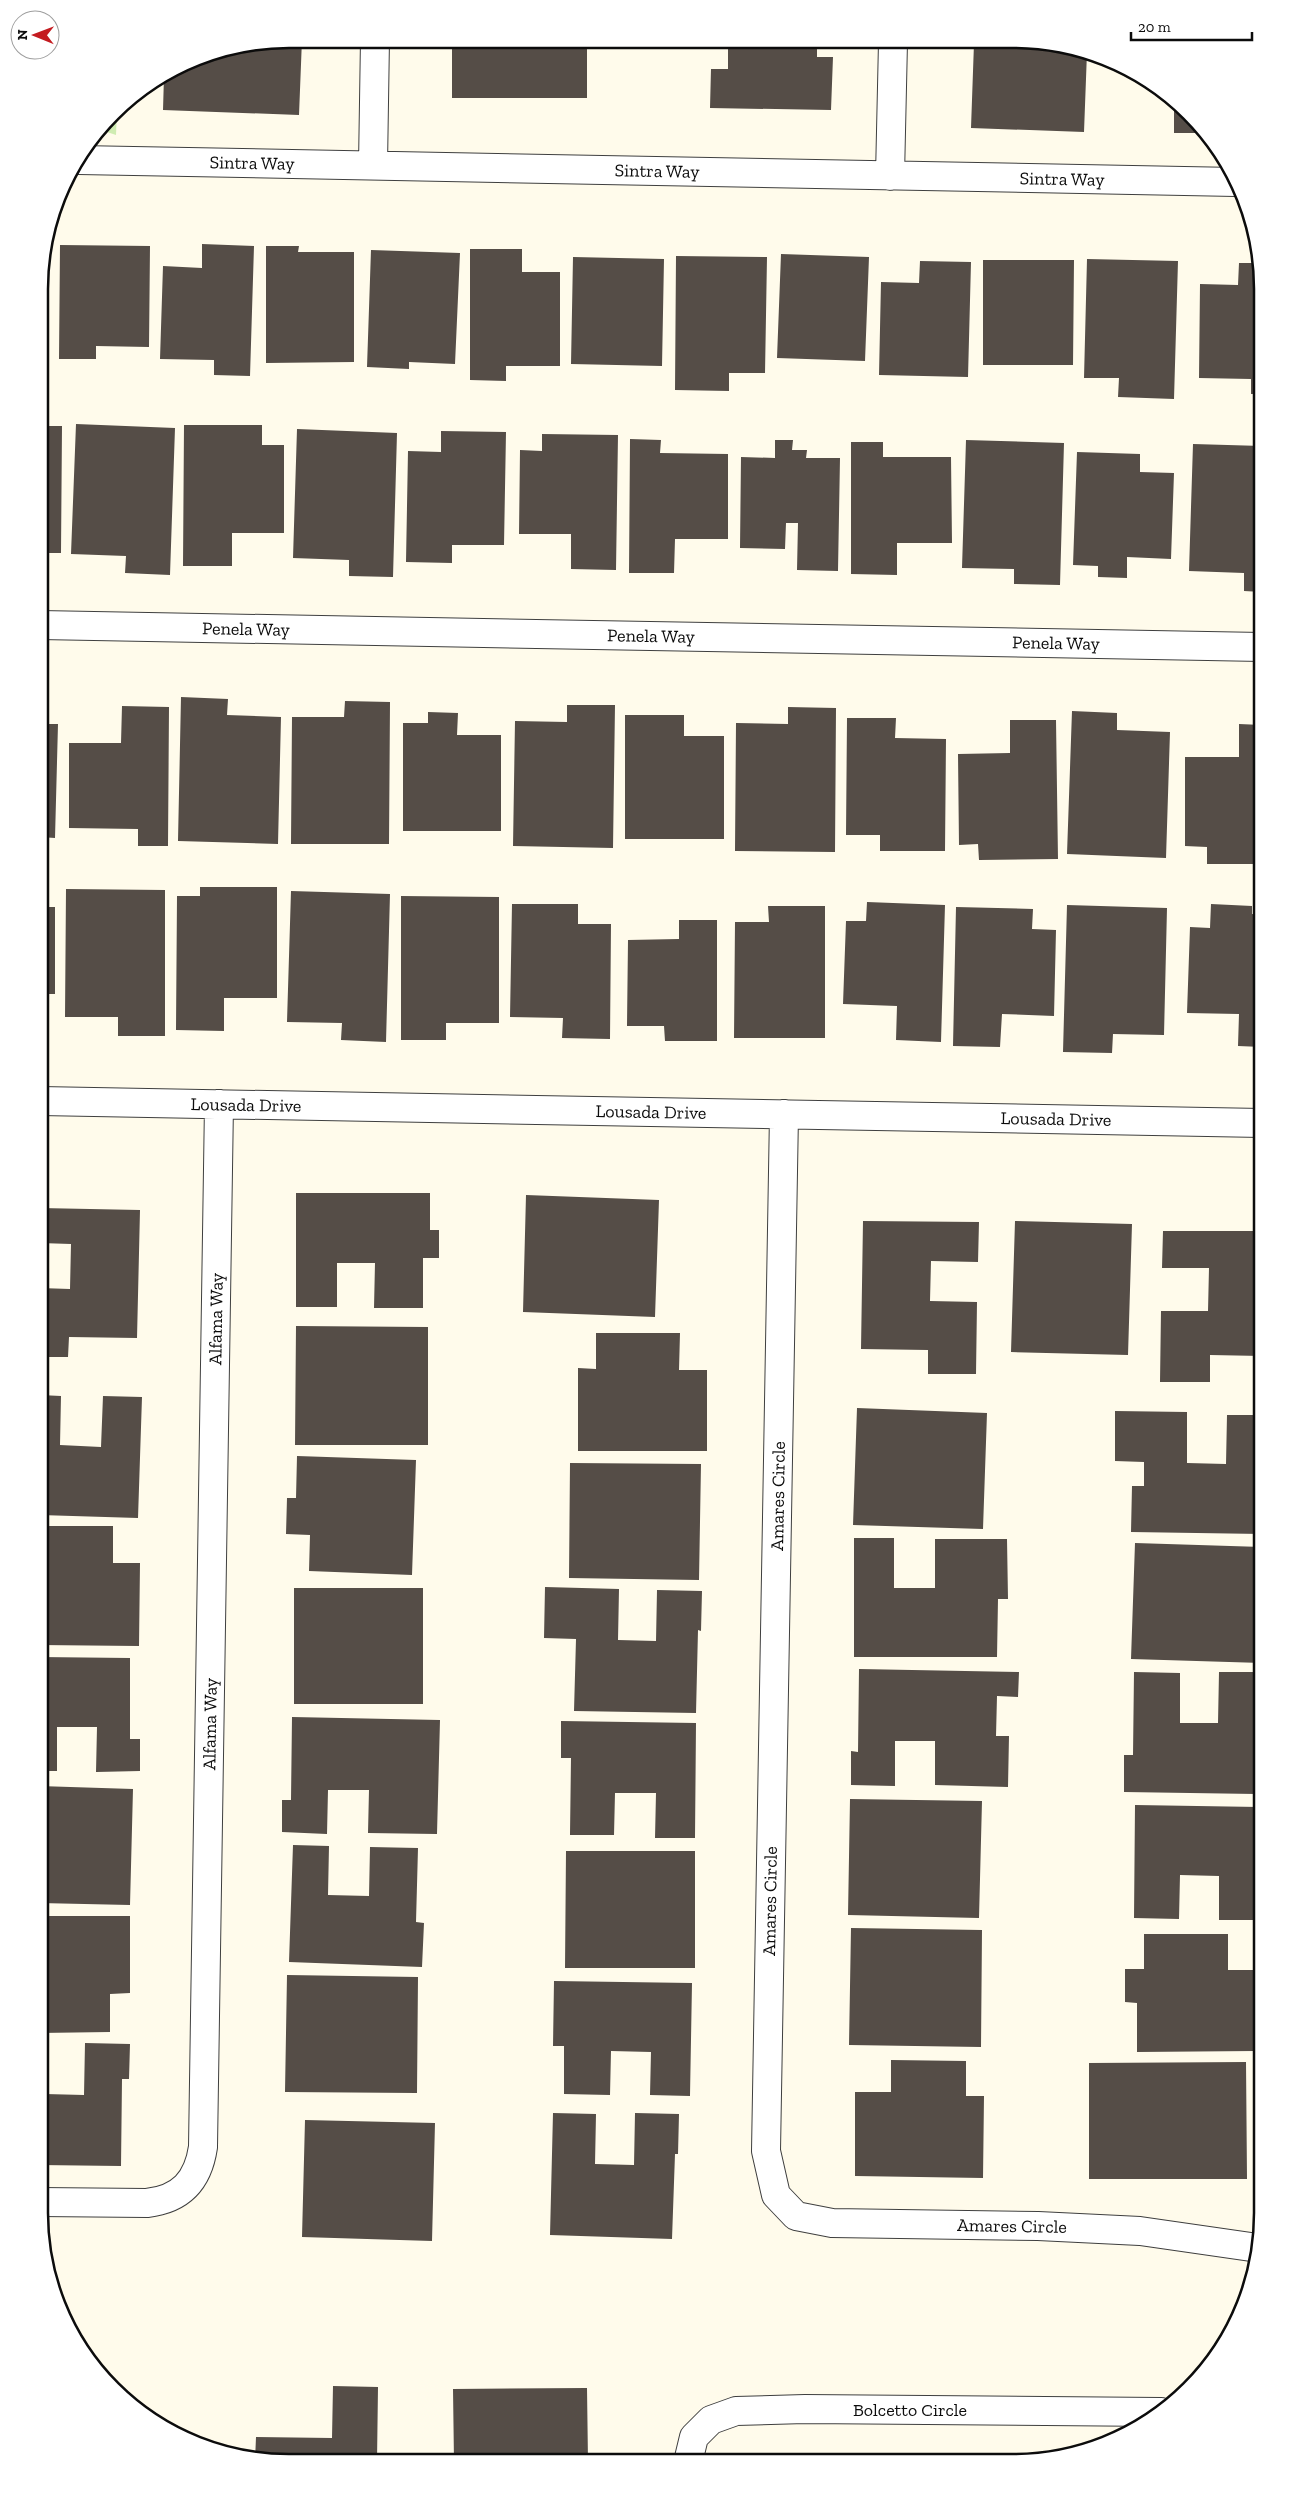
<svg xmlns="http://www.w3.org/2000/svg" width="1301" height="2502" viewBox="0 0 1301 2502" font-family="'Zilla Slab',serif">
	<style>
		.green { fill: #cfecb2 }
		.building { fill: #554d47 }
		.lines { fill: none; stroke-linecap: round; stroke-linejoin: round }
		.minor-casing { stroke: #3f3f3f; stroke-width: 30 }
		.minor { stroke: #fff; stroke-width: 28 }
		.labels { text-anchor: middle; stroke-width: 5; stroke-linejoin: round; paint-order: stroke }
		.street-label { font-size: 18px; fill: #0c0c0c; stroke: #fff }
		.rim { fill: none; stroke: #0c0c0c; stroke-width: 2.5 }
	</style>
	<rect width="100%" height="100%" fill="#fffbeb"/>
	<path class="green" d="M 117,110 L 116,135 L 101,130 Z"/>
	<path class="building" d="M 289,39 L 302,39 L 299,115 L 163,110 L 164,76 L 193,58 Z
		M 452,40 L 587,42 L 587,98 L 452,98 Z
		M 728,41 L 817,42 L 817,57 L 833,57 L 831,110 L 710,108 L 711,69 L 728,69 Z
		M 974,43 L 1061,44 L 1087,52 L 1084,132 L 971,128 Z
		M 1174,99 L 1177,101 L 1206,133 L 1174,133 Z
		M 202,244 L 254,246 L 250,376 L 214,375 L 214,360 L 160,359 L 163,266 L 202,268 Z
		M 60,245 L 150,246 L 149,347 L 96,346 L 96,359 L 59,359 Z
		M 44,246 L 48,246 L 44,364 L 41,364 L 41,256 Z
		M 266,246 L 299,246 L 298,252 L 354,252 L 354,362 L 266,363 Z
		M 470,249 L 522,249 L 522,272 L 560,272 L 560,366 L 506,366 L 506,381 L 470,380 Z
		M 371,250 L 460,253 L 455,364 L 409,362 L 409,369 L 367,367 Z
		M 781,254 L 869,257 L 865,361 L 777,358 Z
		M 676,256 L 767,257 L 765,373 L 729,373 L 729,391 L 675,390 Z
		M 573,257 L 664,259 L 662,366 L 571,364 Z
		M 1087,259 L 1178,261 L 1174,399 L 1118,397 L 1119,378 L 1084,378 Z
		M 983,260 L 1074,260 L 1073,365 L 983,365 Z
		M 920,261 L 971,262 L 968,377 L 879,375 L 881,282 L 919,283 Z
		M 1239,263 L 1258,263 L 1262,289 L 1262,394 L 1251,394 L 1251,379 L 1199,378 L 1200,284 L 1238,285 Z
		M 76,424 L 175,428 L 170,575 L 125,573 L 126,556 L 71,554 Z
		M 184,425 L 262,425 L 262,445 L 284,445 L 284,533 L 232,533 L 232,566 L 183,566 Z
		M 41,426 L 62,426 L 61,553 L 41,553 Z
		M 297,429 L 397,433 L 393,577 L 349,576 L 349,560 L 293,558 Z
		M 441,431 L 506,432 L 504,545 L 452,545 L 452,563 L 406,562 L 408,451 L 441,452 Z
		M 542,434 L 618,435 L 616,570 L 571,569 L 571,534 L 519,534 L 520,450 L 542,451 Z
		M 630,439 L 661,440 L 660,453 L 728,454 L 728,539 L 675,539 L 674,573 L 629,573 Z
		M 775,440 L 793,440 L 792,450 L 807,450 L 806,458 L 840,458 L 838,571 L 797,570 L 798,523 L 786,523 L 785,549 L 740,548 L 741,457 L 775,458 Z
		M 966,440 L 1064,443 L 1060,585 L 1014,584 L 1014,569 L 962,568 Z
		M 851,442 L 883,442 L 883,457 L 951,457 L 952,543 L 897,543 L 897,575 L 851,574 Z
		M 1193,444 L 1262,446 L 1262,592 L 1244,591 L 1244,573 L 1189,571 Z
		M 1077,452 L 1140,454 L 1140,472 L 1174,473 L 1171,559 L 1127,557 L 1127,578 L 1098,577 L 1098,566 L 1073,565 Z
		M 181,697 L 228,699 L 227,715 L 281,717 L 278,844 L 178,841 Z
		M 345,701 L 390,702 L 389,844 L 291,844 L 292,717 L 344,717 Z
		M 567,705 L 615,705 L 613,848 L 513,846 L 515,721 L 567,722 Z
		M 122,706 L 169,707 L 168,846 L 138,846 L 138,829 L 69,828 L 69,743 L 121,743 Z
		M 788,707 L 836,708 L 835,852 L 735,851 L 736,723 L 788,724 Z
		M 1072,711 L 1117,713 L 1117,730 L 1170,732 L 1166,858 L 1067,854 Z
		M 428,712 L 458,713 L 457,735 L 501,735 L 501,831 L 403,831 L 403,723 L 428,723 Z
		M 625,715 L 684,715 L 684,736 L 724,736 L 724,839 L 625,839 Z
		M 847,718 L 896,718 L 895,738 L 946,739 L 945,851 L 880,851 L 880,835 L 846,835 Z
		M 1010,720 L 1056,720 L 1058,859 L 979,860 L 978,844 L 959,845 L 958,754 L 1010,753 Z
		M 40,724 L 58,724 L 55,838 L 40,837 Z
		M 1239,724 L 1262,725 L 1262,864 L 1207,864 L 1207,847 L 1185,846 L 1185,757 L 1239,757 Z
		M 200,887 L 277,887 L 277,998 L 224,998 L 224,1031 L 176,1030 L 177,896 L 200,896 Z
		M 66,889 L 165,890 L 165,1036 L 118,1036 L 118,1017 L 65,1017 Z
		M 291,891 L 390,894 L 386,1042 L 341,1040 L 342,1023 L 287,1022 Z
		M 401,896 L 499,897 L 499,1023 L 446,1023 L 446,1040 L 401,1040 Z
		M 867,902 L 945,905 L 941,1042 L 896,1040 L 897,1006 L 843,1004 L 846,921 L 866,921 Z
		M 512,904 L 578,904 L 578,924 L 611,924 L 610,1039 L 562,1038 L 563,1018 L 510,1017 Z
		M 1211,904 L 1252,906 L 1252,914 L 1262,915 L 1262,1047 L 1238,1046 L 1239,1014 L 1187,1013 L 1190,927 L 1210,928 Z
		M 1067,905 L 1167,908 L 1164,1035 L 1113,1034 L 1112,1053 L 1063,1052 Z
		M 768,906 L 825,906 L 825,1038 L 734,1038 L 735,922 L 769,922 Z
		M 40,907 L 55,907 L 55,994 L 40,994 Z
		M 956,907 L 1033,909 L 1032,929 L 1056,930 L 1054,1016 L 1002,1014 L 1000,1047 L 953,1046 Z
		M 679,920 L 717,920 L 717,1041 L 665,1041 L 664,1026 L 627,1026 L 628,940 L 679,939 Z
		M 296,1193 L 430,1193 L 430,1230 L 439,1230 L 439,1258 L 423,1258 L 423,1308 L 374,1308 L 375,1263 L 337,1263 L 337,1307 L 296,1307 Z
		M 526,1195 L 659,1200 L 655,1317 L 523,1312 Z
		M 40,1208 L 140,1210 L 137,1338 L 69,1337 L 68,1357 L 40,1357 L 40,1288 L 70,1289 L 71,1244 L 40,1243 Z
		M 863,1221 L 979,1222 L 978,1262 L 931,1261 L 930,1301 L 977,1302 L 976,1374 L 928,1374 L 928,1350 L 861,1349 Z
		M 1015,1221 L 1132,1224 L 1128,1355 L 1011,1352 Z
		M 1163,1231 L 1262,1231 L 1262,1356 L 1210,1355 L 1210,1382 L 1160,1382 L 1161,1311 L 1208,1311 L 1209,1268 L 1162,1268 Z
		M 296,1326 L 428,1327 L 428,1445 L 295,1445 Z
		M 596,1333 L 680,1333 L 679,1370 L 707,1370 L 707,1451 L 578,1451 L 578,1368 L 596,1369 Z
		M 40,1395 L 61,1396 L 60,1445 L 101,1447 L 103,1396 L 142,1397 L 138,1518 L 40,1515 Z
		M 857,1408 L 987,1413 L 983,1529 L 853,1525 Z
		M 1115,1411 L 1187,1412 L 1187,1463 L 1226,1464 L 1227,1415 L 1262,1415 L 1262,1534 L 1131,1532 L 1132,1486 L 1144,1486 L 1144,1462 L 1115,1461 Z
		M 297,1456 L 416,1460 L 412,1575 L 309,1571 L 310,1535 L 286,1534 L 287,1498 L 296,1498 Z
		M 570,1463 L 701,1464 L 699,1580 L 569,1578 Z
		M 39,1526 L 113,1526 L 113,1563 L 140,1563 L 139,1646 L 39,1645 Z
		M 854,1538 L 894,1538 L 894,1588 L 935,1588 L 935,1539 L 1007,1539 L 1008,1599 L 998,1599 L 997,1657 L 854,1657 Z
		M 1135,1543 L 1262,1547 L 1262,1663 L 1131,1659 Z
		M 545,1587 L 619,1589 L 618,1640 L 656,1641 L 657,1590 L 702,1591 L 701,1631 L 698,1630 L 696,1713 L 574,1711 L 576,1639 L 544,1638 Z
		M 294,1588 L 423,1588 L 423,1704 L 294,1704 Z
		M 39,1657 L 130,1658 L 130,1739 L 140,1739 L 140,1771 L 96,1772 L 97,1727 L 57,1727 L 57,1771 L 39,1771 Z
		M 859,1669 L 1019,1672 L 1018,1697 L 997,1696 L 996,1736 L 1009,1736 L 1008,1787 L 935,1785 L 935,1741 L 895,1741 L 895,1786 L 851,1785 L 851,1751 L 858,1752 Z
		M 1134,1672 L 1180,1673 L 1180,1723 L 1218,1723 L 1219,1672 L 1262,1672 L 1262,1707 L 1257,1707 L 1256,1794 L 1124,1792 L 1124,1755 L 1133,1755 Z
		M 292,1717 L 440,1720 L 437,1834 L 368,1833 L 369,1790 L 328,1790 L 327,1834 L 282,1832 L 282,1800 L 291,1800 Z
		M 561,1721 L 696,1723 L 695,1838 L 655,1838 L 656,1793 L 615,1793 L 614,1835 L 570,1835 L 571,1758 L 561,1758 Z
		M 39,1786 L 133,1789 L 130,1905 L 39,1903 Z
		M 850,1799 L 982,1801 L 979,1918 L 848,1915 Z
		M 1135,1805 L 1259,1807 L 1259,1920 L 1219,1920 L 1219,1876 L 1180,1875 L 1179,1919 L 1134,1918 Z
		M 293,1845 L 329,1846 L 328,1895 L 369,1896 L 370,1847 L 418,1848 L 416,1922 L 424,1923 L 422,1967 L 289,1962 Z
		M 566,1851 L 695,1851 L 695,1968 L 565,1968 Z
		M 39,1916 L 130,1916 L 130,1993 L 110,1994 L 110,2032 L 39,2033 Z
		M 851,1928 L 982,1930 L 981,2047 L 849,2045 Z
		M 1144,1934 L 1228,1934 L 1228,1970 L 1255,1970 L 1255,2051 L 1137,2052 L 1137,2003 L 1125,2002 L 1125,1969 L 1144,1969 Z
		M 287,1975 L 418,1977 L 417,2093 L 285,2092 Z
		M 554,1981 L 692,1983 L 690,2096 L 650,2095 L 651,2052 L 611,2051 L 610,2095 L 564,2094 L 564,2046 L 553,2046 Z
		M 39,2043 L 46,2043 L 45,2094 L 84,2095 L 85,2043 L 130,2044 L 129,2079 L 122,2079 L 121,2166 L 39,2165 Z
		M 891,2060 L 966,2061 L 966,2096 L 984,2096 L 983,2178 L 855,2176 L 855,2092 L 891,2092 Z
		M 1246,2062 L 1247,2179 L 1089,2179 L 1089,2063 Z
		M 553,2113 L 596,2114 L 595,2164 L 634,2165 L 635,2113 L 679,2114 L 678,2154 L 675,2154 L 672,2239 L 550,2235 Z
		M 305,2120 L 435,2123 L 432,2241 L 302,2237 Z
		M 333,2386 L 378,2387 L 377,2461 L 255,2461 L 256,2437 L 332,2438 Z
		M 587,2388 L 588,2462 L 454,2462 L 453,2389 Z"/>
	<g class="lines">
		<defs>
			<path id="minor" d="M 79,160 L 1236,182
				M 373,165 L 375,39
				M 890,176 L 893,42
				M 40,625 L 1262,647
				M 40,1101 L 1262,1123
				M 784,1114 L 766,2151 L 776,2195 L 796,2216 L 832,2223 L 1038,2226 L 1140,2231 L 1258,2248
				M 39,2202 L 147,2203 C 181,2199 198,2181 203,2147 L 219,1104
				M 688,2462 L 694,2437 L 711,2420 L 736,2411 L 805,2409 L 1161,2412"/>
		</defs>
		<use href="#minor" class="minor-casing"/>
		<use href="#minor" class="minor"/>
	</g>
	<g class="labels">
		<g class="street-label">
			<text transform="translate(252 163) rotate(1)" y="6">Sintra Way</text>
			<text transform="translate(657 171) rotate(1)" y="6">Sintra Way</text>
			<text transform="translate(1062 179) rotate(1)" y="6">Sintra Way</text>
			<text transform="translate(246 629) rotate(1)" y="6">Penela Way</text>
			<text transform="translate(651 636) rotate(1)" y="6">Penela Way</text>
			<text transform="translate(1056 643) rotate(1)" y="6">Penela Way</text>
			<text transform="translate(246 1105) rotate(1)" y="6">Lousada Drive</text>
			<text transform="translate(651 1112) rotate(1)" y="6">Lousada Drive</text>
			<text transform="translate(1056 1119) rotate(1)" y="6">Lousada Drive</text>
			<text transform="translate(216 1319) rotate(-89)" y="6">Alfama Way</text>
			<text transform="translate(778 1496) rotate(-89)" y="6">Amares Circle</text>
			<text transform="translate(210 1724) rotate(-89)" y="6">Alfama Way</text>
			<text transform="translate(770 1901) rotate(-89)" y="6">Amares Circle</text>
			<text transform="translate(1012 2226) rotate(1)" y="6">Amares Circle</text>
			<text x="910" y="2416">Bolcetto Circle</text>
		</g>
	</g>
	<path d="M0 0H1301V2502H0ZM289 48H1013A241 241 0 0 1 1254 289V2213A241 241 0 0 1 1013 2454H289A241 241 0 0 1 48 2213V289A241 241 0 0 1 289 48Z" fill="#fff" fill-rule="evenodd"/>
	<path class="rim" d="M289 48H1013A241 241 0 0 1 1254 289V2213A241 241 0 0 1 1013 2454H289A241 241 0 0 1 48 2213V289A241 241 0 0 1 289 48Z"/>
	<g transform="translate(35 35) rotate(271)"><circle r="24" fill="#ffffff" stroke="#9e9e9e"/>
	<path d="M0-4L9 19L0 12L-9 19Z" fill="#c41b20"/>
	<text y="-8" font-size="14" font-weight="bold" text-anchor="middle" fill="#0c0c0c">N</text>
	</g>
	<path d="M1131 32v8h121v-8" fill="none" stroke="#0c0c0c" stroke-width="2.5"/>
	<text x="1138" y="32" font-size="15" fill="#0c0c0c" stroke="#ffffff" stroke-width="4" paint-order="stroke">20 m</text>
</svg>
